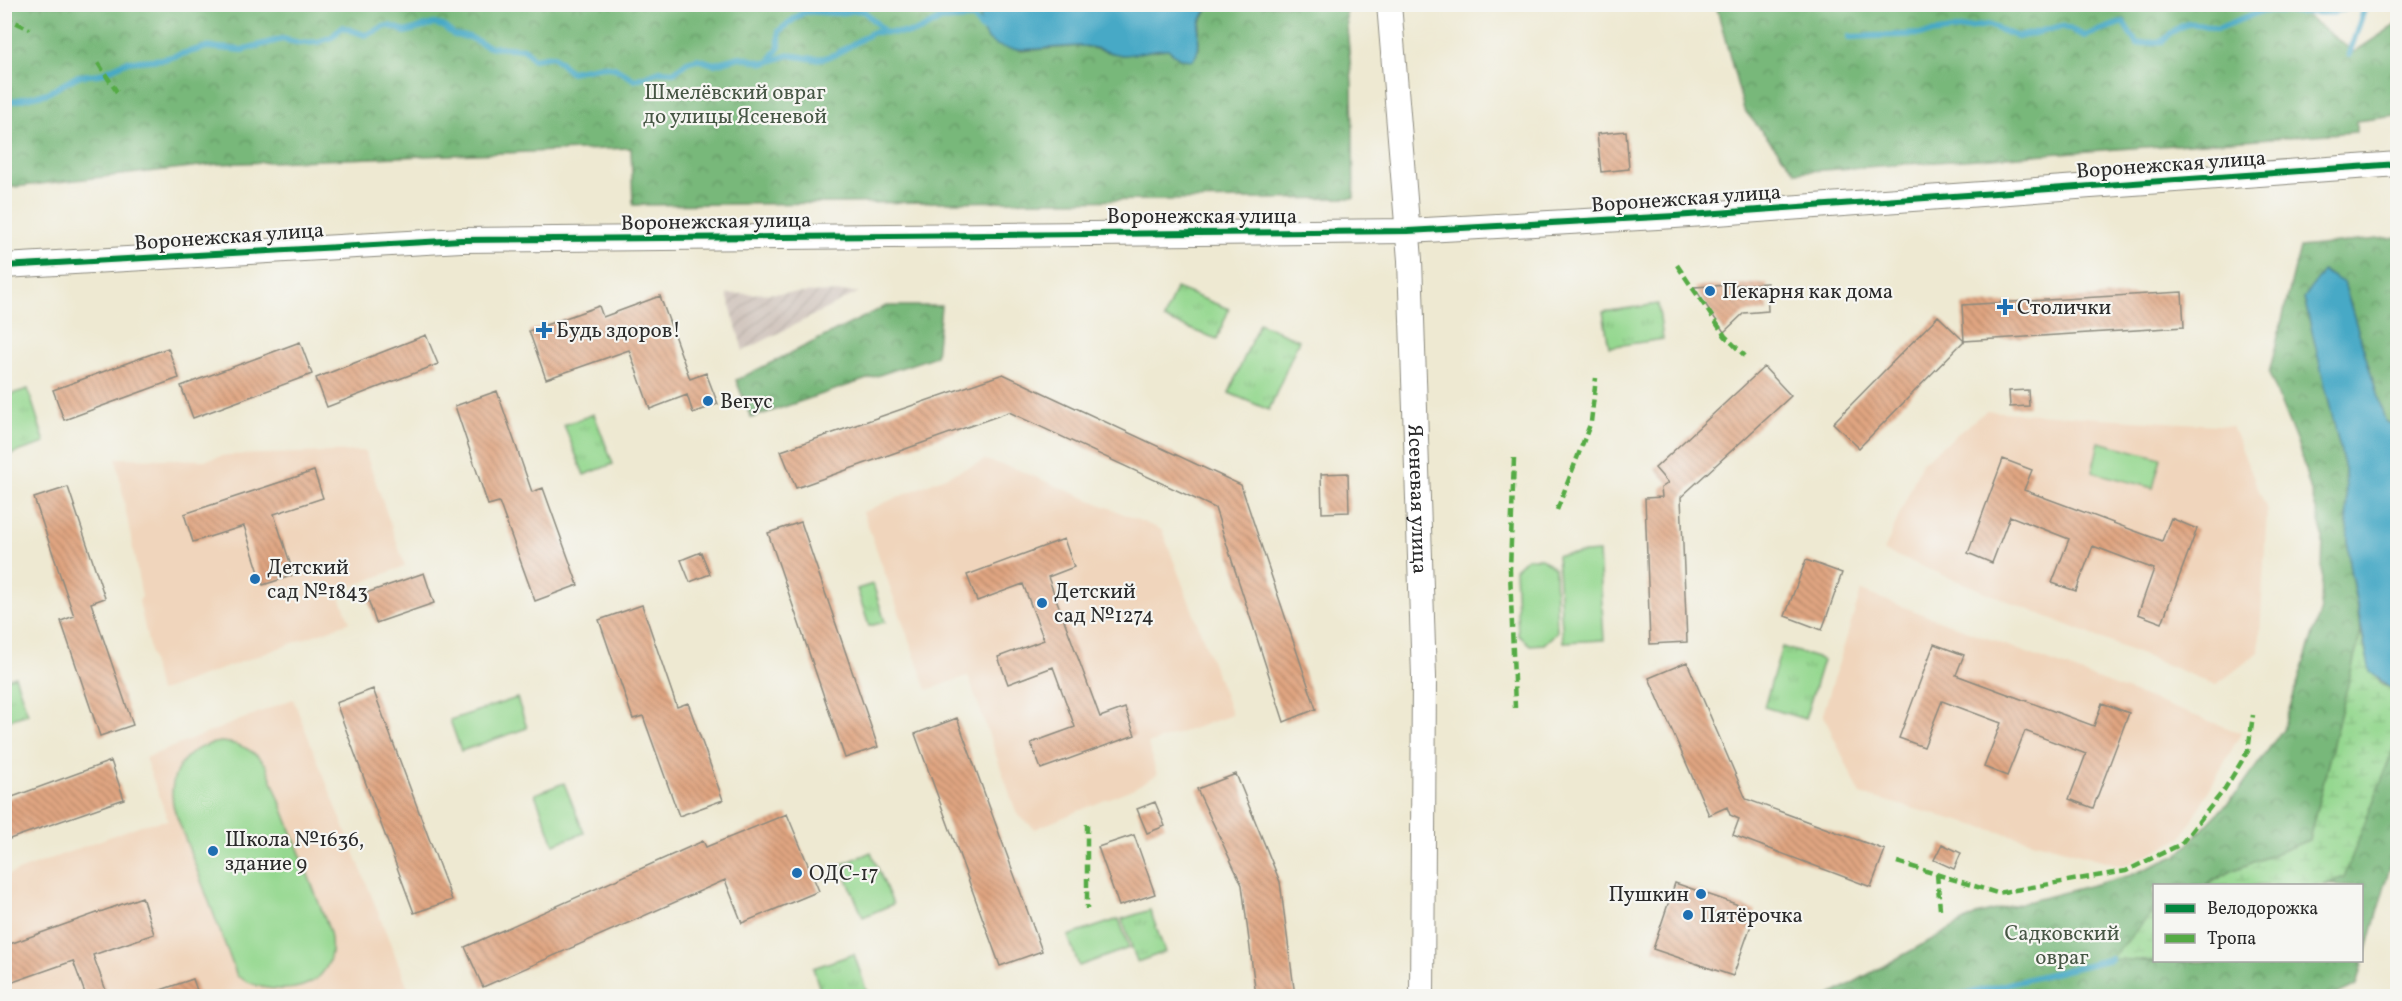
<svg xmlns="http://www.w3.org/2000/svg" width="2402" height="1001" viewBox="0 0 2402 1001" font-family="Vollkorn,serif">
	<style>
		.built { fill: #f0d5bc }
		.industrial { fill: url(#industrial-furrows) }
		.grass { fill: url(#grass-tufts); stroke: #60825e; stroke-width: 1.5 }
		.forest { fill: url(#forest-crowns); stroke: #527252; stroke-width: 1.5 }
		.wetland { fill: url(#wetland-marsh); stroke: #60825e; stroke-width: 1.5 }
		.pitch { fill: #95d890; stroke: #60825e; stroke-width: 1.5 }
		.water { fill: #46a9c6; stroke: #386a78; stroke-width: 1.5 }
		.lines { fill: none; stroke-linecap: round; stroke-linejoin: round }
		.stream { stroke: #46a9c6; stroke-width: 6 }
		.building { fill: url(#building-back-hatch) }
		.secondary-casing { stroke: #8c8a7e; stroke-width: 26 }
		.secondary { stroke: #fff; stroke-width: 24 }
		.quiet { stroke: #54ab44; stroke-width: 4.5; stroke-dasharray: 9 4.5; stroke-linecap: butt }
		.cycleway-casing { stroke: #f6f6f2; stroke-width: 10 }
		.cycleway { stroke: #00873e; stroke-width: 6 }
		.poi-dot { fill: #1f6fb2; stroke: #f6f6f2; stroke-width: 2 }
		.labels { text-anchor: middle; stroke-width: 4.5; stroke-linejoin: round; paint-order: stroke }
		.park-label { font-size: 21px; fill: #465644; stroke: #f6f6f2 }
		.street-label { font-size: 21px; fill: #2b2b2b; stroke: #f6f6f2 }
		.poi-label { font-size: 21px; fill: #2b2b2b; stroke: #f6f6f2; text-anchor: start }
	</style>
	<defs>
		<pattern id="industrial-furrows" width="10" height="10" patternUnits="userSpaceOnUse" patternTransform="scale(1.5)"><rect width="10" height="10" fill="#cec1b9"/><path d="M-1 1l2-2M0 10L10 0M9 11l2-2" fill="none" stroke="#b1a69f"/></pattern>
		<pattern id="grass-tufts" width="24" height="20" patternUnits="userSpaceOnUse" patternTransform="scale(1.5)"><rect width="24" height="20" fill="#95d890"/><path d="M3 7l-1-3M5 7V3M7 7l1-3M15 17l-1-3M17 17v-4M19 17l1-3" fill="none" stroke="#81ba7c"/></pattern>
		<pattern id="forest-crowns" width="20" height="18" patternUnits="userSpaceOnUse" patternTransform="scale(1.5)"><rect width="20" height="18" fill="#78b87a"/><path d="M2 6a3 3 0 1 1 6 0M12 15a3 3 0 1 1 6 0" fill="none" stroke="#639664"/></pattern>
		<pattern id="wetland-marsh" width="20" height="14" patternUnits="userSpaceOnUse" patternTransform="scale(1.5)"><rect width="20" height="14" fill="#95d890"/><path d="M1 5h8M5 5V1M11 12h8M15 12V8" fill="none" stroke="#81ba7c"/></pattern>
		<pattern id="building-back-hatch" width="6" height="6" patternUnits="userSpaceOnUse" patternTransform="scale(1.5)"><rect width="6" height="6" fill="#e0a581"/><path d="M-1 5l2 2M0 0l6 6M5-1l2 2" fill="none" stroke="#b6876a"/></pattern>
	</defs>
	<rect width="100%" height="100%" fill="#f6f6f2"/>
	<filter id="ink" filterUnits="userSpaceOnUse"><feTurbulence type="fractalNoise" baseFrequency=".0167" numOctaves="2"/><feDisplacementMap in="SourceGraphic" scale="12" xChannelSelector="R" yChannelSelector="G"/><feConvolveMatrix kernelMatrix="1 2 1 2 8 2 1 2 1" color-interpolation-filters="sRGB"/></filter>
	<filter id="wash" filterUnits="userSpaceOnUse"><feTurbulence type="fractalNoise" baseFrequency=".008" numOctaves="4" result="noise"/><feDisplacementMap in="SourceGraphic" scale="24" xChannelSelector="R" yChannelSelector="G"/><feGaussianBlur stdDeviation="1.35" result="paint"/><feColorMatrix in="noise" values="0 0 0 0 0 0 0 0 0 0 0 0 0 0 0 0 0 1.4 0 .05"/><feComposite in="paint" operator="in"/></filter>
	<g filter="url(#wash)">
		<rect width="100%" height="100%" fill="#eee9d2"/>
		<path class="built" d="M 1986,411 L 2232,426 L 2267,510 L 2259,652 L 2216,685 L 1884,551 L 1922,462 Z
			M 365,451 L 405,566 L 338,592 L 350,622 L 159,692 L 139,601 L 142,597 L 116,458 L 205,460 L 227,455 Z
			M 985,460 L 1016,469 L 1162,530 L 1232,715 L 1148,744 L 1157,775 L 1134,788 L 1035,829 L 1017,814 L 968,676 L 927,690 L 863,512 Z
			M 1861,591 L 2241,733 L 2182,838 L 2124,866 L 1860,794 L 1823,714 Z
			M 293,699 L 411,995 L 450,987 L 455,996 L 5,996 L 5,876 L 141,825 L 168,820 L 145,758 Z"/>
		<path class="industrial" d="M 859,292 L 743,351 L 727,294 Z"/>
		<path class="grass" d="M 1176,288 L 1229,309 L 1217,339 L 1164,319 Z
			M 1658,304 L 1663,339 L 1609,347 L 1603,312 Z
			M 1259,323 L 1299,340 L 1269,410 L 1229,393 Z
			M 28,389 L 45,443 L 5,456 L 5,396 Z
			M 594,414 L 613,464 L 584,475 L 564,425 Z
			M 873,584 L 885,622 L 869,626 L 857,589 Z
			M 1782,647 L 1823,660 L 1805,719 L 1764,707 Z
			M 15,676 L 28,714 L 5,721 L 5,680 Z
			M 1150,910 L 1165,952 L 1137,962 L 1122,919 Z
			M 854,954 L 867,992 L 853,996 L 822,996 L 813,968 Z"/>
		<path class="forest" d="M 982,4 L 980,14 L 1020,51 L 1083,46 L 1121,55 L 1168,49 L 1180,59 L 1199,49 C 1198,30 1200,20 1210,5 L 1345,5 L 1352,83 L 1354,198 L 633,205 L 631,148 L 218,164 L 5,188 L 4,5 Z
			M 1716,5 L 2292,5 L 2354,52 L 2397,24 L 2397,116 L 2356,121 L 2356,132 L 1796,172 L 1744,110 Z
			M 2397,237 L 2397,427 L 2385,421 L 2344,283 L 2304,298 L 2345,469 L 2349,564 L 2361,632 L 2309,840 L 2232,871 L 2205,885 L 2154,886 L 2154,912 L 2112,958 L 2154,962 L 2362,960 L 2362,886 L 2324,885 L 2344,876 L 2397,740 L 2397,842 L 2357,985 L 2333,996 L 1829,996 L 1976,915 L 2131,875 L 2178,855 L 2238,792 L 2283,729 L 2321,609 L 2323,536 L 2299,448 L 2269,373 L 2300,247 Z
			M 886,306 L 941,306 L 936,356 L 751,418 L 736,380 Z"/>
		<path class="wetland" d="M 2361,632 C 2366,654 2369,686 2397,689 L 2397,740 L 2344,877 L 2324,885 L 2205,886 L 2232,871 L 2309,840 Z
			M 2154,912 L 2157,961 L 2111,959 L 2151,914 Z"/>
		<path class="pitch" d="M 2099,442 L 2161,458 L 2153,488 L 2092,472 Z
			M 1599,552 L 1604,640 L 1563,642 L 1557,555 Z
			M 1527,558 L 1541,558 L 1555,568 L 1557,632 L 1544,644 L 1530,645 L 1518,635 L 1515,569 Z
			M 517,698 L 527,728 L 461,751 L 450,720 Z
			M 221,742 C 240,743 254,750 266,765 L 330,932 C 342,993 274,1001 237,976 L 174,809 C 166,774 185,746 221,742 Z
			M 564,783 L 584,833 L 554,844 L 535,794 Z
			M 871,852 L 893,904 L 863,917 L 841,865 Z
			M 1119,919 L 1129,948 L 1079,966 L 1068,936 Z"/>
		<path class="water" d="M 982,5 L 982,4 L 1210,5 C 1205,12 1201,17 1199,27 C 1197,39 1202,49 1193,60 L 1180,59 L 1168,49 C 1153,48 1138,55 1123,55 C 1109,54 1096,46 1082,46 C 1047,45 968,69 982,5 Z
			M 2323,271 L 2344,283 L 2385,421 L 2397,427 L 2397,689 L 2391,688 L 2370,672 L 2349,564 L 2345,469 L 2304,298 Z"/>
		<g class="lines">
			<path class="stream" d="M 1849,37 L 1923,34 L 1988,25 L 2018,37 L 2062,26 L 2085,36 L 2123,22 L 2137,44 L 2163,41 C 2183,20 2191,21 2217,29 L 2261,11 L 2333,13 L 2354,4
				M 2349,54 L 2366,4
				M 772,57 L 779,47 L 779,31 C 809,8 797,11 835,13 C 845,13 854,9 864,11 L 884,31
				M 4,103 L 48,93 L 78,76 L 100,74 L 126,62 L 164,59 L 207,47 L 242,50 L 282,39 L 300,43 L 318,42 L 332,37 L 342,27 L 365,35 C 385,29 383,20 405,32 L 434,24 L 443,26 L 454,35 L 469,37 L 489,47 L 525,49 L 533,59 L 553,56 L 570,72 L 603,66 L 615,68 L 635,80 L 660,71 L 675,72 L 687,62 L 697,59 L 714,64 L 740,57 L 765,63 L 789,55 L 814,59 L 825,58 L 836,54 L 873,32 L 909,33 L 919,31 L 939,20 L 974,18 L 982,29
				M 1959,996 L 2111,959"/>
		</g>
		<g id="blocks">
			<path class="building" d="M 1626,131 L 1629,169 L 1601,172 L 1597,134 Z
				M 1767,283 L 1768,311 L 1744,313 L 1724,332 L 1694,287 Z
				M 2182,292 L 2184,327 L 1964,341 L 1859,448 L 1833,423 L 1938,316 L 1964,341 L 1962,305 Z
				M 660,296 L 690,379 L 706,373 L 718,404 L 693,413 L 687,395 L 650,409 L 629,350 L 546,379 L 529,331 L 599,306 L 603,317 Z
				M 426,335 L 438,364 L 327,407 L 316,378 Z
				M 300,342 L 312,374 L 193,418 L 181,386 Z
				M 168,348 L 179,378 L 64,420 L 53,390 Z
				M 1764,367 L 1791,396 L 1681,497 L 1687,642 L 1650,644 L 1645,498 L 1662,497 L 1661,488 L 1668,483 L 1655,468 Z
				M 1003,374 L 1241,485 L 1316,709 L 1284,722 L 1215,508 L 1009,412 L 796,488 L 781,451 Z
				M 2028,390 L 2029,406 L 2010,407 L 2009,391 Z
				M 497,391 L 532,492 L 543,488 L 578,585 L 535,601 L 499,502 L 488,505 L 455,406 Z
				M 2003,459 L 2032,470 L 2024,490 L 2162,541 L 2171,518 L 2197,529 L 2162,623 L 2138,614 L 2154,569 L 2093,546 L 2076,591 L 2052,583 L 2069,539 L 2010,516 L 1992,563 L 1968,553 Z
				M 314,471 L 323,498 L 274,514 L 294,575 L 263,585 L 244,526 L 193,542 L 184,514 Z
				M 1348,473 L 1349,512 L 1322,513 L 1321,474 Z
				M 68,487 L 105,598 L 91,603 L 133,725 L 100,736 L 61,621 L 74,616 L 34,498 Z
				M 801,522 L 878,747 L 845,758 L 768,533 Z
				M 1064,539 L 1074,567 L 1048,577 L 1100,717 L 1125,708 L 1135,735 L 1041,769 L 1031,743 L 1075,727 L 1053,667 L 1008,684 L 998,657 L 1044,640 L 1023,584 L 977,601 L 967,575 Z
				M 701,552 L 710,574 L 690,582 L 681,560 Z
				M 1806,560 L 1842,573 L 1822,630 L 1785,616 Z
				M 424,573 L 434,603 L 376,623 L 366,593 Z
				M 642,605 L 677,707 L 688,703 L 723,800 L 679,816 L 643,716 L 633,719 L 599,620 Z
				M 1934,644 L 1964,655 L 1956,675 L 2094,726 L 2102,703 L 2129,713 L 2093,808 L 2069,799 L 2086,754 L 2025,731 L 2007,776 L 1984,767 L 2001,723 L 1942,701 L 1924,747 L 1899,738 Z
				M 1687,662 L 1746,799 L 1885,850 L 1871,887 L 1733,835 L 1739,819 L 1730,815 L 1727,807 L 1709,815 L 1649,678 Z
				M 373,689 L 452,900 L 414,913 L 336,703 Z
				M 957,718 L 1042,951 L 1000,966 L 915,734 Z
				M 111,761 L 124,799 L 4,841 L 4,800 Z
				M 1236,774 L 1280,882 L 1295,996 L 1256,996 L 1242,885 L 1197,789 Z
				M 1155,802 L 1165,826 L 1147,833 L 1137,809 Z
				M 787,814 L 819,891 L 742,923 L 725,880 L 483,987 L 465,947 L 703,841 L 706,847 Z
				M 1134,835 L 1155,894 L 1119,906 L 1098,847 Z
				M 1942,844 L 1961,853 L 1954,869 L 1934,860 Z
				M 1675,883 L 1756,911 L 1733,976 L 1653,949 Z
				M 142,897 L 154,934 L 93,955 L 108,996 L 86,996 L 73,961 L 10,983 L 4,968 L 4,946 Z
				M 193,979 L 199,996 L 150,996 L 149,994 Z"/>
		</g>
	</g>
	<g filter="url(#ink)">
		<use href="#blocks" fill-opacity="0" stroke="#8c8a7e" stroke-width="1.5"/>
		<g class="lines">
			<defs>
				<g id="secondary">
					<path id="s1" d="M 1389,4 L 1410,260 L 1424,677 L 1422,996"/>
					<path d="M 4,266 L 461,240 L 1408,231 L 1675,216 L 2398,164"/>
				</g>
			</defs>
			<use href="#secondary" class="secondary-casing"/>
			<use href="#secondary" class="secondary"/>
			<path class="quiet" d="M 4,17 L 30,29
				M 98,63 L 117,92
				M 1677,265 L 1725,336 L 1745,356
				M 1514,458 L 1510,570 L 1515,708
				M 1557,510 L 1591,422 L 1596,378
				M 1087,824 L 1087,909
				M 1897,862 L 1997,893 L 2126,871 L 2181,844 L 2224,790 L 2248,751 L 2253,715
				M 1937,874 L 1940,909"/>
			<defs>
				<path id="cycleway" d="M 4,266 L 461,240 L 1408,231 L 1675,216 L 2398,164"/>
			</defs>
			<use href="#cycleway" class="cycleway-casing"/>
			<use href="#cycleway" class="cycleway"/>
		</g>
	</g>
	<g class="poi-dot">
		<circle cx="1710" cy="291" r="6"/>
		<path d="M2002 298h6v6h6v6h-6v6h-6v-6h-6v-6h6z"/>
		<path d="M541 321h6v6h6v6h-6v6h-6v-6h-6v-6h6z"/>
		<circle cx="708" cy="401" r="6"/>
		<circle cx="255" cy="579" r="6"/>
		<circle cx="1042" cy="603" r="6"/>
		<circle cx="213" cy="851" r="6"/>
		<circle cx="797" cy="873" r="6"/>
		<circle cx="1701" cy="894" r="6"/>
		<circle cx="1688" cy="915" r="6"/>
	</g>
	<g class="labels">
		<g class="park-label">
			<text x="735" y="99">Шмелёвский овраг<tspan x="735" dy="24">до улицы Ясеневой</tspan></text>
			<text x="2062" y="940">Садковский<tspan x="2062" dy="24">овраг</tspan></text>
		</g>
		<g class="street-label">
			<text transform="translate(2171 164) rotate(-4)" y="7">Воронежская улица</text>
			<text transform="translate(1686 198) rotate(-4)" y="7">Воронежская улица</text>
			<text x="1202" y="223">Воронежская улица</text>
			<text transform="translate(716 221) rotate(-1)" y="7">Воронежская улица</text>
			<text transform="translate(229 236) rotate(-4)" y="7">Воронежская улица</text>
			<text dy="7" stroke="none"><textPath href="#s1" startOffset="496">Ясеневая улица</textPath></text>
		</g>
		<g class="poi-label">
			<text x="1722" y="298">Пекарня как дома</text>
			<text x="2017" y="314">Столички</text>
			<text x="556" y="337">Будь здоров!</text>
			<text x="720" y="408">Вегус</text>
			<text x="267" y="574">Детский<tspan x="267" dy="24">сад №1843</tspan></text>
			<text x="1054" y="598">Детский<tspan x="1054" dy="24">сад №1274</tspan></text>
			<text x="225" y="846">Школа №1636,<tspan x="225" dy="24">здание 9</tspan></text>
			<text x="809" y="880">ОДС-17</text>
			<text x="1689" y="901" text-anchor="end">Пушкин</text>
			<text x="1700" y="922">Пятёрочка</text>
		</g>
	</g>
	<rect width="2402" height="1001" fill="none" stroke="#f6f6f2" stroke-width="24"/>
	<rect x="2153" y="884" width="210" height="78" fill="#f6f6f2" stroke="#a5a5a2" stroke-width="1.5"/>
	<rect x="2165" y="904" width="30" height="9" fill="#00873e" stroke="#a5a5a2" stroke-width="1.5"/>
	<text x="2207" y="914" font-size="18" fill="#2b2b2b">Велодорожка</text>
	<rect x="2165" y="934" width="30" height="9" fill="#54ab44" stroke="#a5a5a2" stroke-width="1.5"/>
	<text x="2207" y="944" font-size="18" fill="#2b2b2b">Тропа</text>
</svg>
